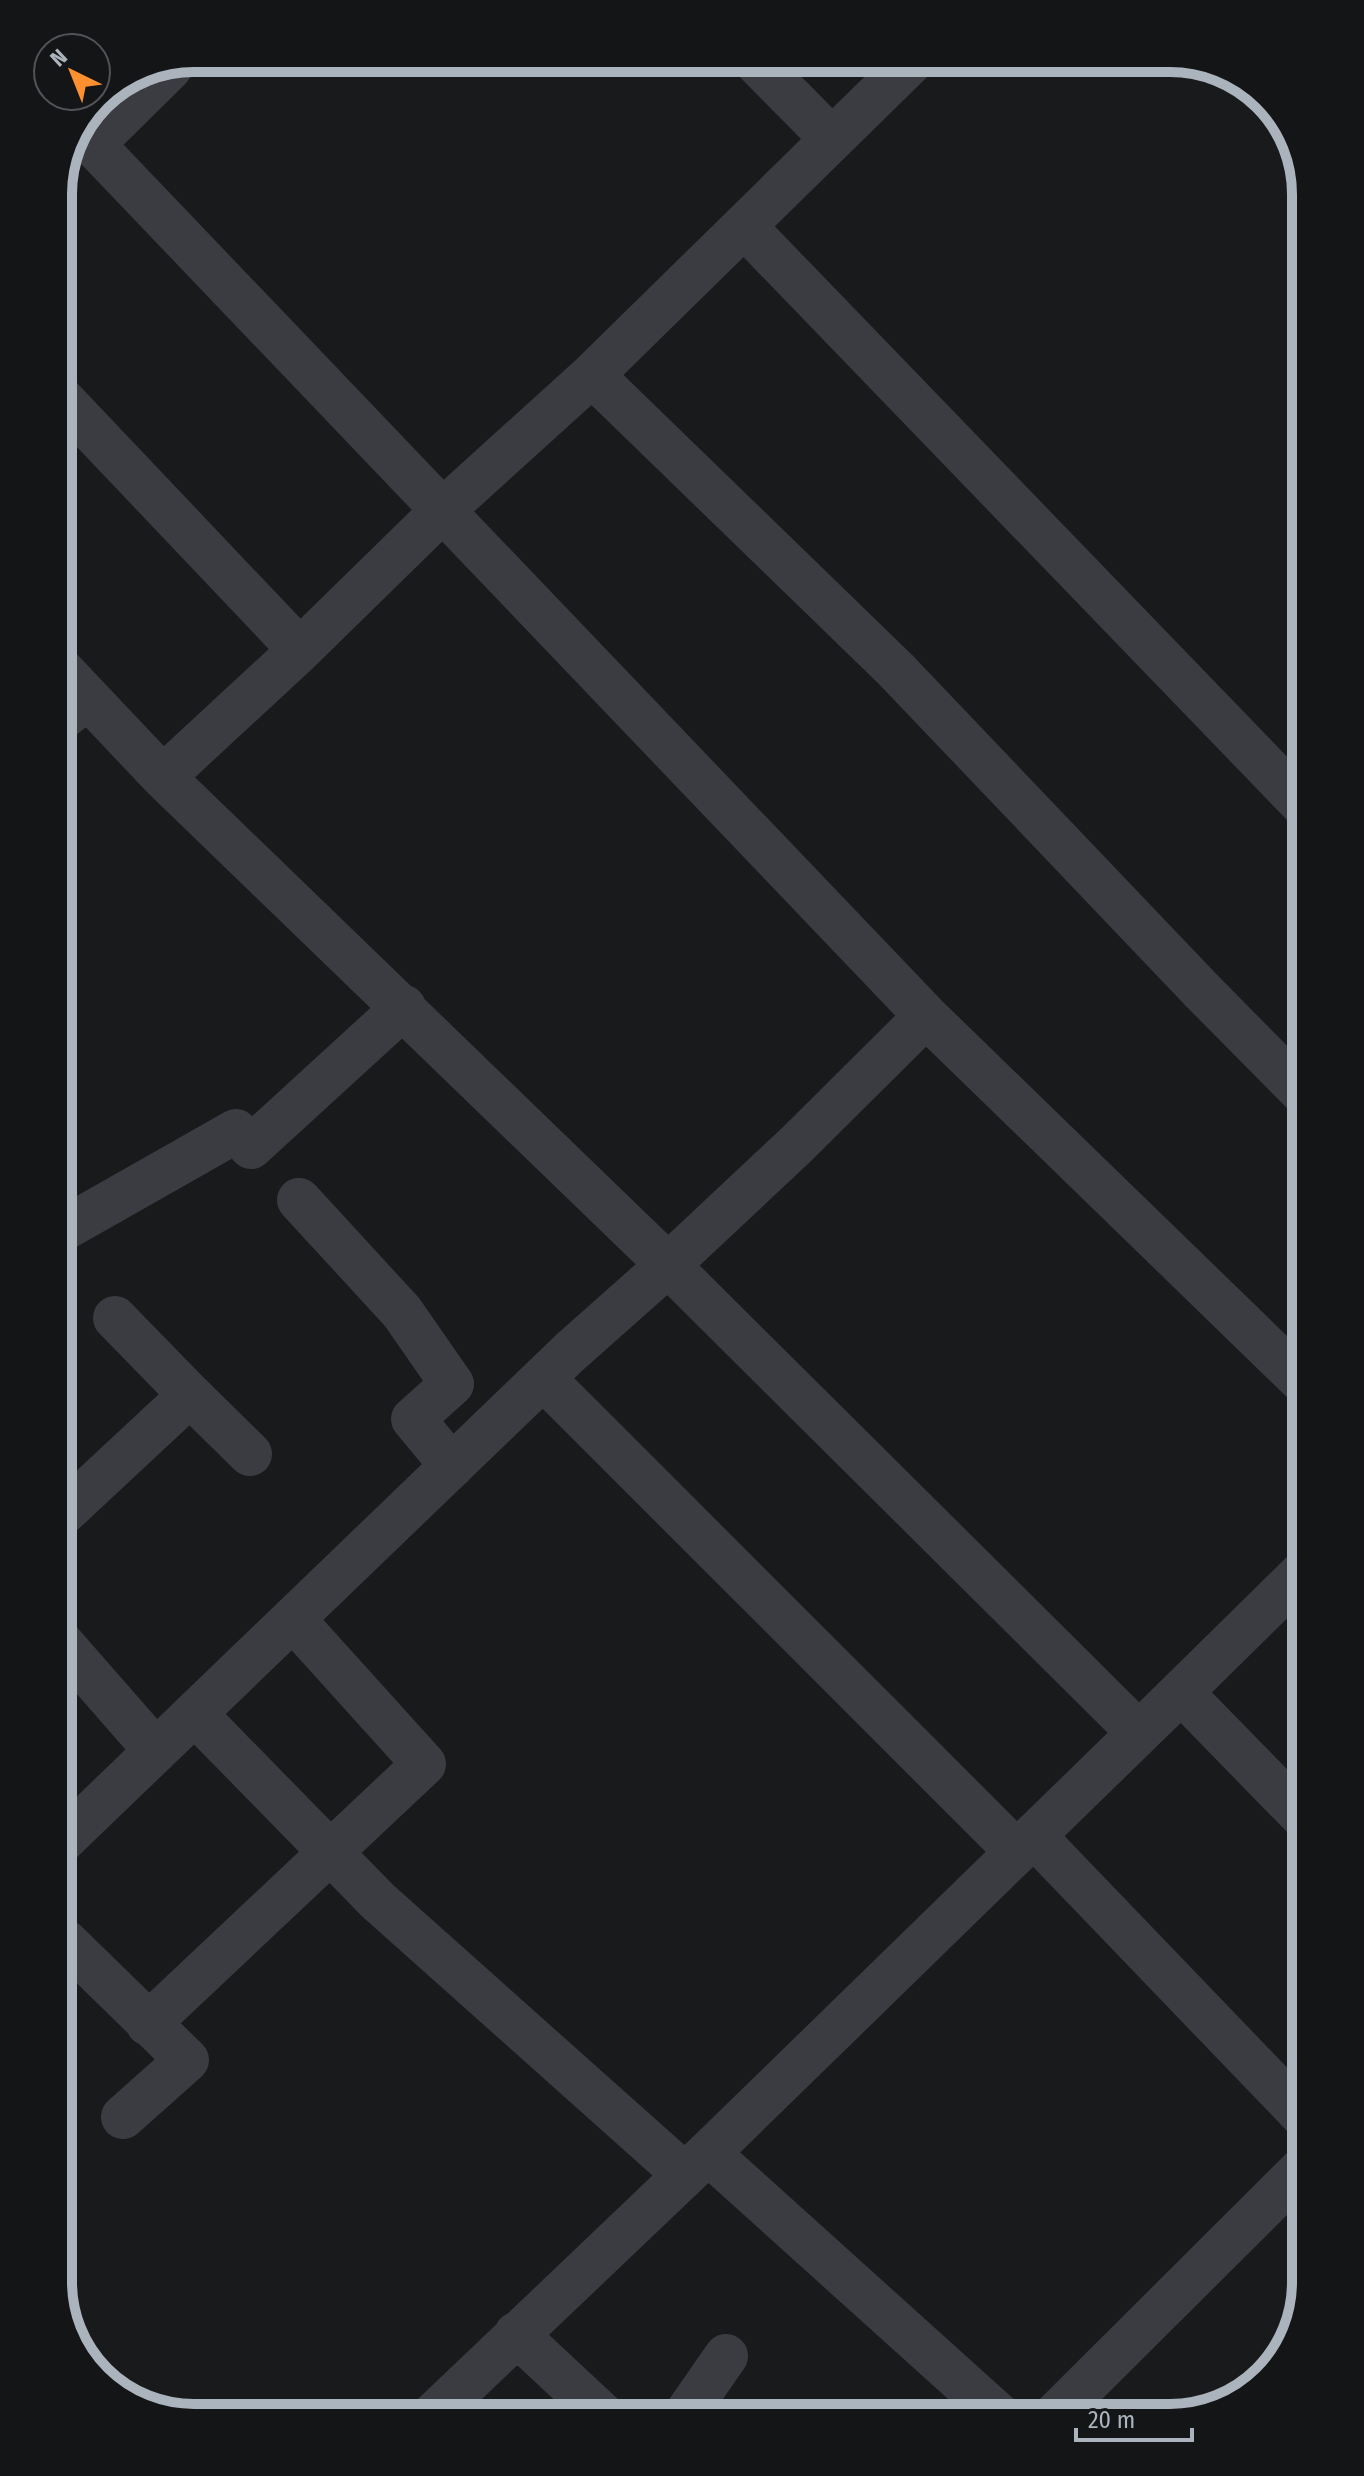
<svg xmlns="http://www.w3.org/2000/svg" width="1364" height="2476" viewBox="0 0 1364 2476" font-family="'Fira Sans Condensed',sans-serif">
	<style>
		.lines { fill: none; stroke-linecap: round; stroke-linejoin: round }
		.street { stroke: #3a3c41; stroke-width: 44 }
		.rim { fill: none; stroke: #abb3bc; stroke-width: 10 }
	</style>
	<rect width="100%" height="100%" fill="#191a1c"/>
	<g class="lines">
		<path class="street" d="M 756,62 L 832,139
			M 82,133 L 926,1016 L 1306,1385
			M 93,144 L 170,68
			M 744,226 L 1306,808
			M 592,375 L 896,670 L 1203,992 L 1306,1096
			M 58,395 L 300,650
			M 58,666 L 163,777 L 668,1265 L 1139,1733
			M 58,721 L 88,698
			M 163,777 L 300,650 L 443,510 L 592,375 L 912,61
			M 299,1200 L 402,1312 L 452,1384 L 413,1419 L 452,1466
			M 58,1232 L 236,1131 L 251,1147 L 404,1007
			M 543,1378 L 1017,1852
			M 190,1395 L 250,1454
			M 58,1518 L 190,1395 L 115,1318
			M 58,1639 L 156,1751
			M 195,1714 L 378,1901 L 685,2175
			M 1306,1820 L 1181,1692 L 1306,1569
			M 1034,1836 L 1306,2119
			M 58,1845 L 570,1352 L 668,1265 L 796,1145 L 926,1016
			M 66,1942 L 187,2060 L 123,2117
			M 148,2024 L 424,1764 L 293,1619
			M 708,2153 L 1002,2418
			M 516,2334 L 606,2418
			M 430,2418 L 708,2153 L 1181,1692
			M 683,2418 L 726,2356
			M 1052,2418 L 1306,2165"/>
	</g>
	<path d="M0 0H1364V2476H0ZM194 72H1170A122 122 0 0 1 1292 194V2282A122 122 0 0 1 1170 2404H194A122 122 0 0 1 72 2282V194A122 122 0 0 1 194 72Z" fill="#141517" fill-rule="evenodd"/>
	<path class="rim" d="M194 72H1170A122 122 0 0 1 1292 194V2282A122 122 0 0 1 1170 2404H194A122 122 0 0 1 72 2282V194A122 122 0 0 1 194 72Z"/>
	<g transform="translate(72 72) rotate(317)"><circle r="38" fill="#141517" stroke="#505459" stroke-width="2"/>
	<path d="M0-6L14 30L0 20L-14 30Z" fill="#fd9130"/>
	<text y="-12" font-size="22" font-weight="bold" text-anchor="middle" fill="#abb3bc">N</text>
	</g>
	<path d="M1076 2428v12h116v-12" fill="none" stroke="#abb3bc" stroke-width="4"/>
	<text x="1088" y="2428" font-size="24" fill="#abb3bc" stroke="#141517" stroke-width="6" paint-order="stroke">20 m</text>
</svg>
